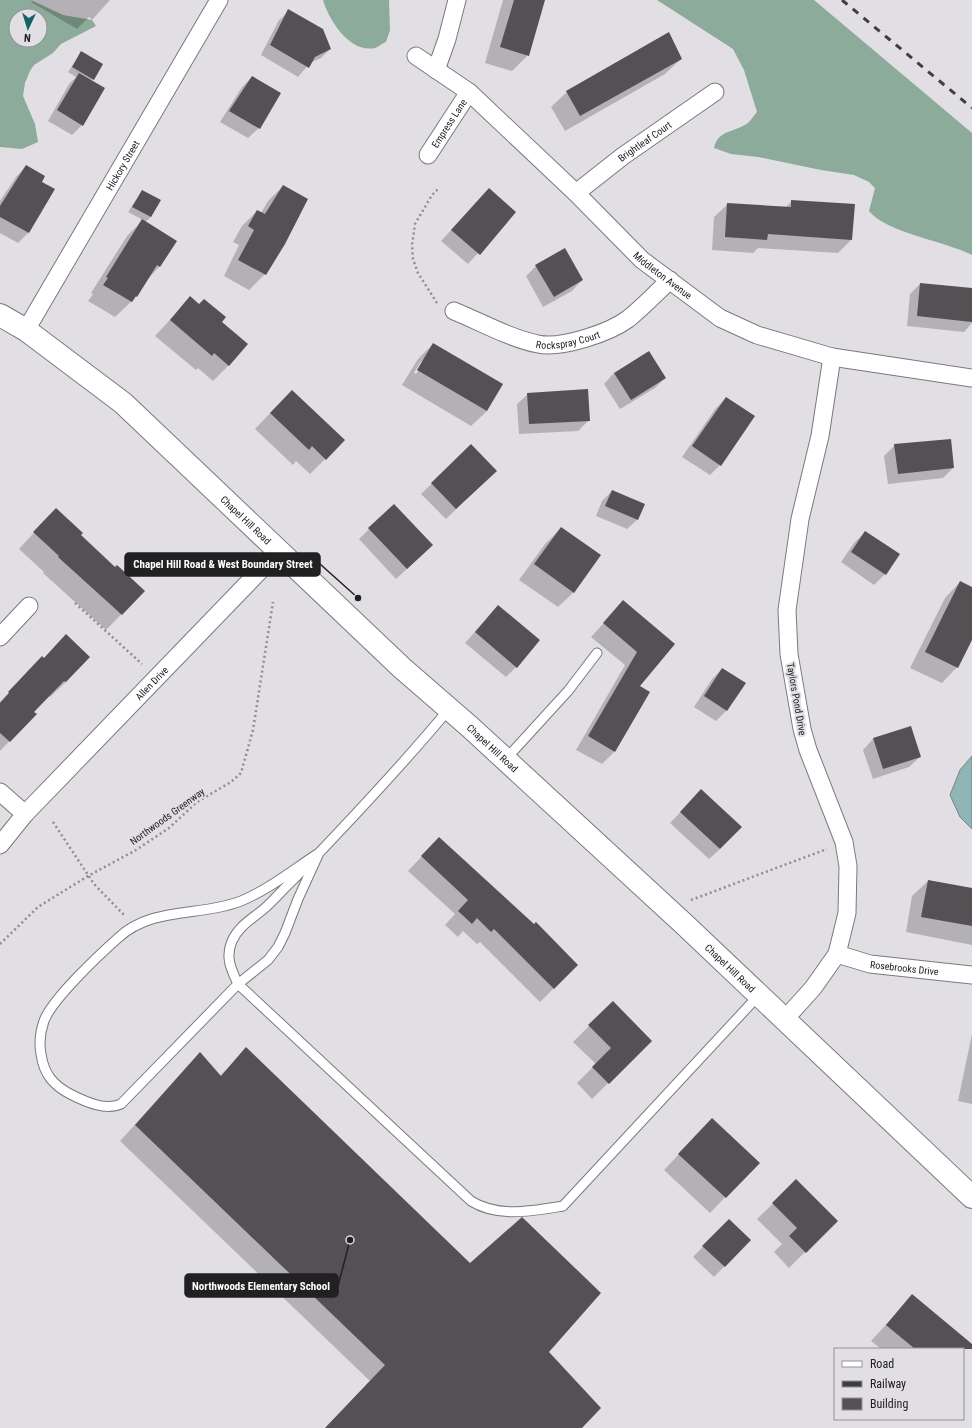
<svg xmlns="http://www.w3.org/2000/svg" width="972" height="1428" viewBox="0 0 972 1428" font-family="'Roboto Condensed',sans-serif">
	<style>
		.forest { fill: #8dab9a; fill-rule: evenodd }
		.water { fill: #8fb5b5; stroke: #6e8889 }
		.shadow { fill: #0003; fill-rule: evenodd }
		.building { fill: #555053 }
		.lines { fill: none; stroke-linecap: round; stroke-linejoin: round }
		.service-casing { stroke: #7b797e; stroke-width: 11 }
		.minor-casing { stroke: #7b797e; stroke-width: 19 }
		.secondary-casing { stroke: #7b797e; stroke-width: 24 }
		.path { stroke: #8f8d91; stroke-width: 2.5; stroke-dasharray: 2 3; stroke-linecap: butt }
		.service { stroke: #fff; stroke-width: 9 }
		.minor { stroke: #fff; stroke-width: 17 }
		.secondary { stroke: #fff; stroke-width: 22 }
		.rail { stroke: #3f3e41; stroke-width: 3; stroke-dasharray: 7 7; stroke-linecap: butt }
		.labels { text-anchor: middle; stroke-width: 4; stroke-linejoin: round; paint-order: stroke }
		.street-label { font-size: 10px; fill: #212022; stroke: #e1dee4 }
		.leader { fill: none; stroke: #212022; stroke-width: 1.5 }
		.callout-dot { fill: #212022; stroke: #e1dee4; stroke-width: 1.5 }
		.callout { fill: #212022; stroke: #212022; stroke-width: 1.5 }
		.callout-label { font-size: 11px; text-anchor: middle; font-weight: bold; fill: #fff }
	</style>
	<rect width="100%" height="100%" fill="#e1dee4"/>
	<path class="forest" d="M 0,0 L 31,0 L 63,15 L 92,20 L 96,26 L 61,44 L 53,53 L 34,65 L 30,71 L 25,83 L 23,96 L 35,124 L 38,142 L 22,149 L 0,147 ZM 16,16 L 40,16 L 40,40 L 16,40 Z
		M 323,0 L 389,0 L 390,30 L 386,42 C 383,43 378,47 375,48 C 349,53 329,20 323,0 Z
		M 657,0 L 814,0 L 972,133 L 972,255 C 945,241 887,233 869,211 L 875,188 L 869,182 L 854,175 L 821,170 L 758,157 L 731,154 L 714,148 C 718,129 736,133 749,122 C 752,119 754,115 757,112 L 744,70 L 733,49 Z"/>
	<path class="water" d="M 972,756 L 972,829 L 960,817 L 950,795 L 960,770 Z"/>
	<path class="shadow" d="M 32,0 L 110,0 L 92,20 L 89,17 L 77,29 L 31,2 Z
		M 503,0 L 544,0 L 528,55 L 512,71 L 485,63 Z
		M 289,11 L 330,49 L 321,58 L 310,63 L 298,77 L 261,55 L 279,20 Z
		M 81,53 L 93,79 L 91,81 L 82,125 L 72,135 L 48,121 L 69,84 L 76,77 L 68,72 Z
		M 681,59 L 665,74 L 565,131 L 551,107 L 567,92 Z
		M 252,77 L 259,128 L 248,138 L 220,122 L 242,87 Z
		M 26,166 L 40,182 L 53,189 L 28,233 L 18,243 L 0,233 L 0,201 L 16,177 Z
		M 283,186 L 307,199 L 265,274 L 249,290 L 224,276 L 239,245 L 233,242 L 242,226 L 257,211 L 261,213 L 268,201 Z
		M 142,191 L 160,201 L 151,217 L 145,222 L 176,241 L 159,267 L 148,279 L 137,296 L 115,317 L 88,301 L 93,294 L 91,293 L 127,236 L 143,220 L 128,212 Z
		M 479,200 L 515,212 L 468,264 L 441,241 Z
		M 792,201 L 851,240 L 838,253 L 758,248 L 753,253 L 712,250 L 714,217 L 728,204 L 785,208 Z
		M 536,266 L 582,280 L 572,291 L 543,307 L 526,276 Z
		M 920,284 L 972,289 L 972,323 L 964,332 L 907,326 L 910,294 Z
		M 190,298 L 220,322 L 229,365 L 213,381 L 198,368 L 196,370 L 155,336 Z
		M 433,344 L 487,411 L 471,426 L 402,385 L 418,359 ZM 421,361 L 424,361 L 416,374 L 414,373 Z
		M 614,373 L 665,378 L 655,388 L 620,409 L 604,384 Z
		M 528,394 L 589,420 L 578,431 L 519,434 L 517,404 Z
		M 726,398 L 720,465 L 710,475 L 682,457 L 716,408 Z
		M 276,407 L 325,459 L 310,474 L 296,461 L 293,465 L 255,429 Z
		M 895,445 L 953,468 L 943,478 L 888,484 L 884,456 Z
		M 471,446 L 485,481 L 446,519 L 421,494 Z
		M 612,491 L 638,519 L 627,529 L 596,516 L 602,501 Z
		M 394,505 L 422,555 L 396,579 L 359,539 Z
		M 41,525 L 80,535 L 115,568 L 144,591 L 106,630 L 43,573 L 44,572 L 19,549 Z
		M 561,528 L 574,592 L 558,607 L 519,580 L 545,544 Z
		M 865,532 L 898,555 L 885,574 L 874,585 L 841,562 L 854,543 Z
		M 960,582 L 972,588 L 972,638 L 957,667 L 942,683 L 910,668 L 945,598 Z
		M 623,602 L 674,644 L 638,686 L 615,751 L 602,764 L 576,750 L 625,665 L 591,637 Z
		M 498,606 L 516,667 L 506,677 L 465,643 Z
		M 42,657 L 66,682 L 50,697 L 49,696 L 33,713 L 35,714 L 0,751 L 0,702 Z
		M 722,669 L 744,683 L 726,711 L 716,721 L 694,707 L 712,679 Z
		M 910,727 L 920,757 L 909,767 L 873,779 L 863,750 L 873,739 Z
		M 691,801 L 720,849 L 709,859 L 670,823 Z
		M 426,852 L 577,965 L 540,1002 L 480,942 L 477,944 L 463,931 L 458,937 L 445,925 L 455,914 L 408,871 Z
		M 928,881 L 972,889 L 972,945 L 906,932 L 912,896 Z
		M 613,1002 L 651,1041 L 592,1099 L 577,1083 L 596,1064 L 573,1042 Z
		M 972,1034 L 972,1104 L 958,1101 Z
		M 246,1049 L 548,1352 L 581,1428 L 325,1428 L 370,1381 L 120,1141 L 200,1053 L 220,1076 Z
		M 697,1135 L 758,1163 L 710,1213 L 664,1170 Z
		M 796,1181 L 836,1221 L 789,1268 L 774,1252 L 782,1244 L 757,1219 Z
		M 729,1220 L 750,1240 L 714,1277 L 693,1257 Z
		M 912,1296 L 969,1342 L 963,1349 L 881,1349 L 871,1341 Z"/>
	<path class="building" d="M 514,0 L 545,0 L 529,56 L 500,47 Z
		M 288,9 L 323,29 L 331,49 L 315,57 L 309,68 L 270,45 Z
		M 669,32 L 682,59 L 580,116 L 566,91 Z
		M 81,51 L 103,64 L 94,80 L 72,67 Z
		M 79,73 L 105,88 L 83,126 L 57,110 Z
		M 252,76 L 281,93 L 260,129 L 229,111 Z
		M 26,165 L 45,176 L 42,182 L 55,189 L 29,233 L 0,217 L 0,206 Z
		M 283,185 L 308,199 L 285,244 L 266,275 L 238,260 L 254,230 L 248,226 L 257,210 L 265,214 Z
		M 489,188 L 516,212 L 480,255 L 451,230 Z
		M 142,190 L 161,200 L 151,217 L 132,207 Z
		M 791,200 L 855,204 L 852,240 L 768,234 L 767,240 L 725,237 L 727,203 L 791,207 Z
		M 142,219 L 177,241 L 160,267 L 157,265 L 137,297 L 136,296 L 132,302 L 103,285 L 108,278 L 106,277 Z
		M 565,248 L 583,280 L 554,297 L 535,265 Z
		M 920,283 L 972,288 L 972,322 L 917,316 Z
		M 190,296 L 199,304 L 204,299 L 226,317 L 222,322 L 248,344 L 229,366 L 214,353 L 212,356 L 170,320 Z
		M 433,343 L 503,384 L 487,411 L 417,370 Z
		M 649,351 L 666,378 L 631,400 L 614,373 Z
		M 588,389 L 590,421 L 529,424 L 527,393 Z
		M 292,390 L 345,440 L 326,460 L 312,446 L 309,450 L 270,413 Z
		M 726,397 L 755,416 L 721,466 L 692,446 Z
		M 951,439 L 954,468 L 898,474 L 894,444 Z
		M 471,444 L 497,471 L 456,509 L 431,483 Z
		M 612,490 L 645,504 L 638,520 L 605,506 Z
		M 394,504 L 433,545 L 407,569 L 368,528 Z
		M 56,508 L 83,533 L 81,535 L 115,567 L 117,565 L 145,591 L 122,615 L 58,557 L 59,556 L 33,532 Z
		M 561,527 L 601,555 L 574,593 L 534,564 Z
		M 865,531 L 900,554 L 886,575 L 851,552 Z
		M 960,581 L 972,587 L 972,640 L 958,668 L 925,652 Z
		M 623,600 L 675,644 L 640,686 L 650,692 L 615,752 L 588,736 L 637,652 L 603,623 Z
		M 498,605 L 540,640 L 517,668 L 475,632 Z
		M 66,634 L 90,657 L 66,682 L 64,681 L 34,712 L 37,714 L 10,742 L 0,733 L 0,703 L 9,693 L 8,692 L 42,656 L 44,658 Z
		M 722,668 L 746,683 L 727,711 L 704,696 Z
		M 911,726 L 921,757 L 883,769 L 873,738 Z
		M 701,789 L 742,827 L 720,849 L 680,812 Z
		M 439,837 L 534,924 L 536,922 L 578,965 L 554,989 L 494,929 L 491,932 L 477,918 L 472,924 L 458,911 L 468,900 L 421,856 Z
		M 928,880 L 972,888 L 972,926 L 921,917 Z
		M 613,1001 L 652,1041 L 609,1084 L 592,1067 L 611,1048 L 588,1025 Z
		M 246,1047 L 470,1263 L 522,1217 L 601,1293 L 549,1352 L 601,1408 L 582,1428 L 325,1428 L 385,1365 L 135,1125 L 200,1052 L 221,1076 Z
		M 712,1118 L 760,1163 L 726,1198 L 678,1154 Z
		M 796,1179 L 838,1221 L 806,1253 L 789,1236 L 797,1228 L 772,1203 Z
		M 729,1219 L 751,1240 L 725,1267 L 702,1246 Z
		M 912,1294 L 972,1344 L 972,1349 L 915,1349 L 886,1325 Z"/>
	<g class="lines">
		<defs>
			<path id="service" d="M 449,709 C 400,768 347,824 294,879 C 284,888 276,898 266,907 C 254,918 239,925 232,941 C 225,957 231,969 238,984 L 471,1201 C 498,1218 532,1211 563,1206 L 759,995
				M 505,760 L 568,691 L 597,653
				M 319,853 L 298,899 L 285,933 L 278,947 L 268,960 L 238,984 L 121,1104 C 106,1111 86,1102 72,1095 C 54,1086 44,1075 41,1054 C 39,1043 40,1032 44,1021 C 52,999 99,955 118,938 C 152,906 200,917 241,901 C 268,890 294,869 319,853 Z"/>
			<g id="minor">
				<path id="s1" d="M 416,56 L 469,92 L 576,193 L 642,260 L 720,318 L 757,335 L 832,357 L 972,378"/>
				<path d="M 436,70 L 447,39 L 457,0"/>
				<path id="s2" d="M 428,155 L 469,92"/>
				<path id="s3" d="M 576,193 L 623,156 L 715,92"/>
				<path id="s4" d="M 454,311 C 481,322 509,338 538,344 C 561,349 609,333 628,319 C 643,307 656,293 670,280"/>
				<path id="s5" d="M 26,330 L 219,0"/>
				<path d="M 0,637 L 29,606"/>
				<path d="M 0,792 L 25,814"/>
				<path id="s6" d="M 0,845 L 25,814 L 278,552"/>
				<path id="s7" d="M 837,954 L 870,964 L 972,975"/>
				<path d="M 785,1019 L 813,988 L 837,954 L 847,913 L 848,866 L 844,842 L 808,750 L 802,729 L 789,654 L 787,610 L 800,519 L 820,436 L 832,357"/>
			</g>
			<g id="secondary">
				<path id="s8" d="M 0,315 L 26,330 L 123,403 L 402,668 L 470,727 L 684,924 L 972,1197"/>
			</g>
		</defs>
		<use href="#service" class="service-casing"/>
		<use href="#minor" class="minor-casing"/>
		<use href="#secondary" class="secondary-casing"/>
		<path class="path" d="M 437,303 L 418,273 L 413,259 L 412,245 L 415,224 L 432,195 L 439,188
			M 75,603 L 142,664
			M 53,822 L 94,884 L 124,915
			M 691,900 L 827,849
			M 0,944 L 38,907 L 88,876 L 136,850 L 169,828 L 197,802 L 231,782 L 241,773 L 253,730 L 273,602"/>
		<use href="#service" class="service"/>
		<use href="#minor" class="minor"/>
		<use href="#secondary" class="secondary"/>
		<path class="rail" d="M 842,0 L 972,108"/>
	</g>
	<g class="labels">
		<g class="street-label">
			<text dy="4" stroke="none"><textPath href="#s2" startOffset="38">Empress Lane</textPath></text>
			<text dy="4" stroke="none"><textPath href="#s3" startOffset="86">Brightleaf Court</textPath></text>
			<text dy="4" stroke="none"><textPath href="#s5" startOffset="191">Hickory Street</textPath></text>
			<text dy="4" stroke="none"><textPath href="#s1" startOffset="331">Middleton Avenue</textPath></text>
			<text dy="4" stroke="none"><textPath href="#s4" startOffset="121">Rockspray Court</textPath></text>
			<text dy="4" stroke="none"><textPath href="#s8" startOffset="321">Chapel Hill Road</textPath></text>
			<text dy="4" stroke="none"><textPath href="#s6" startOffset="222">Allen Drive</textPath></text>
			<text transform="translate(797 699) rotate(80)" y="4">Taylors Pond Drive</text>
			<text dy="4" stroke="none"><textPath href="#s8" startOffset="657">Chapel Hill Road</textPath></text>
			<text transform="translate(167 816) rotate(-36)" y="4">Northwoods Greenway</text>
			<text dy="4" stroke="none"><textPath href="#s8" startOffset="981">Chapel Hill Road</textPath></text>
			<text dy="4" stroke="none"><textPath href="#s7" startOffset="69">Rosebrooks Drive</textPath></text>
		</g>
	</g>
	<path class="leader" d="M358 598L320 564M350 1240L338 1286"/>
	<g class="callout-dot">
		<circle cx="358" cy="598" r="4"/>
		<circle cx="350" cy="1240" r="4"/>
	</g>
	<g class="callout">
		<rect x="125" y="553" width="195" height="23" rx="4"/>
		<rect x="185" y="1274" width="153" height="23" rx="4"/>
	</g>
	<g class="callout-label">
		<text x="223" y="568">Chapel Hill Road &amp; West Boundary Street</text>
		<text x="261" y="1290">Northwoods Elementary School</text>
	</g>
	<rect x="834" y="1348" width="130" height="72" fill="#e1dee4" stroke="#949296"/>
	<rect x="842" y="1361" width="20" height="6" fill="#ffffff" stroke="#949296"/>
	<text x="870" y="1368" font-size="12" fill="#212022">Road</text>
	<rect x="842" y="1381" width="20" height="6" fill="#3f3e41" stroke="#949296"/>
	<text x="870" y="1388" font-size="12" fill="#212022">Railway</text>
	<rect x="842" y="1398" width="20" height="12" fill="#555053" stroke="#949296"/>
	<text x="870" y="1408" font-size="12" fill="#212022">Building</text>
	<g transform="translate(28 28) rotate(184)"><circle r="19" fill="#e1dee4" stroke="#949296"/>
	<path d="M0-3L7 15L0 10L-7 15Z" fill="#146463"/>
	<text y="-6" font-size="11" font-weight="bold" text-anchor="middle" fill="#212022">N</text>
	</g>
</svg>
